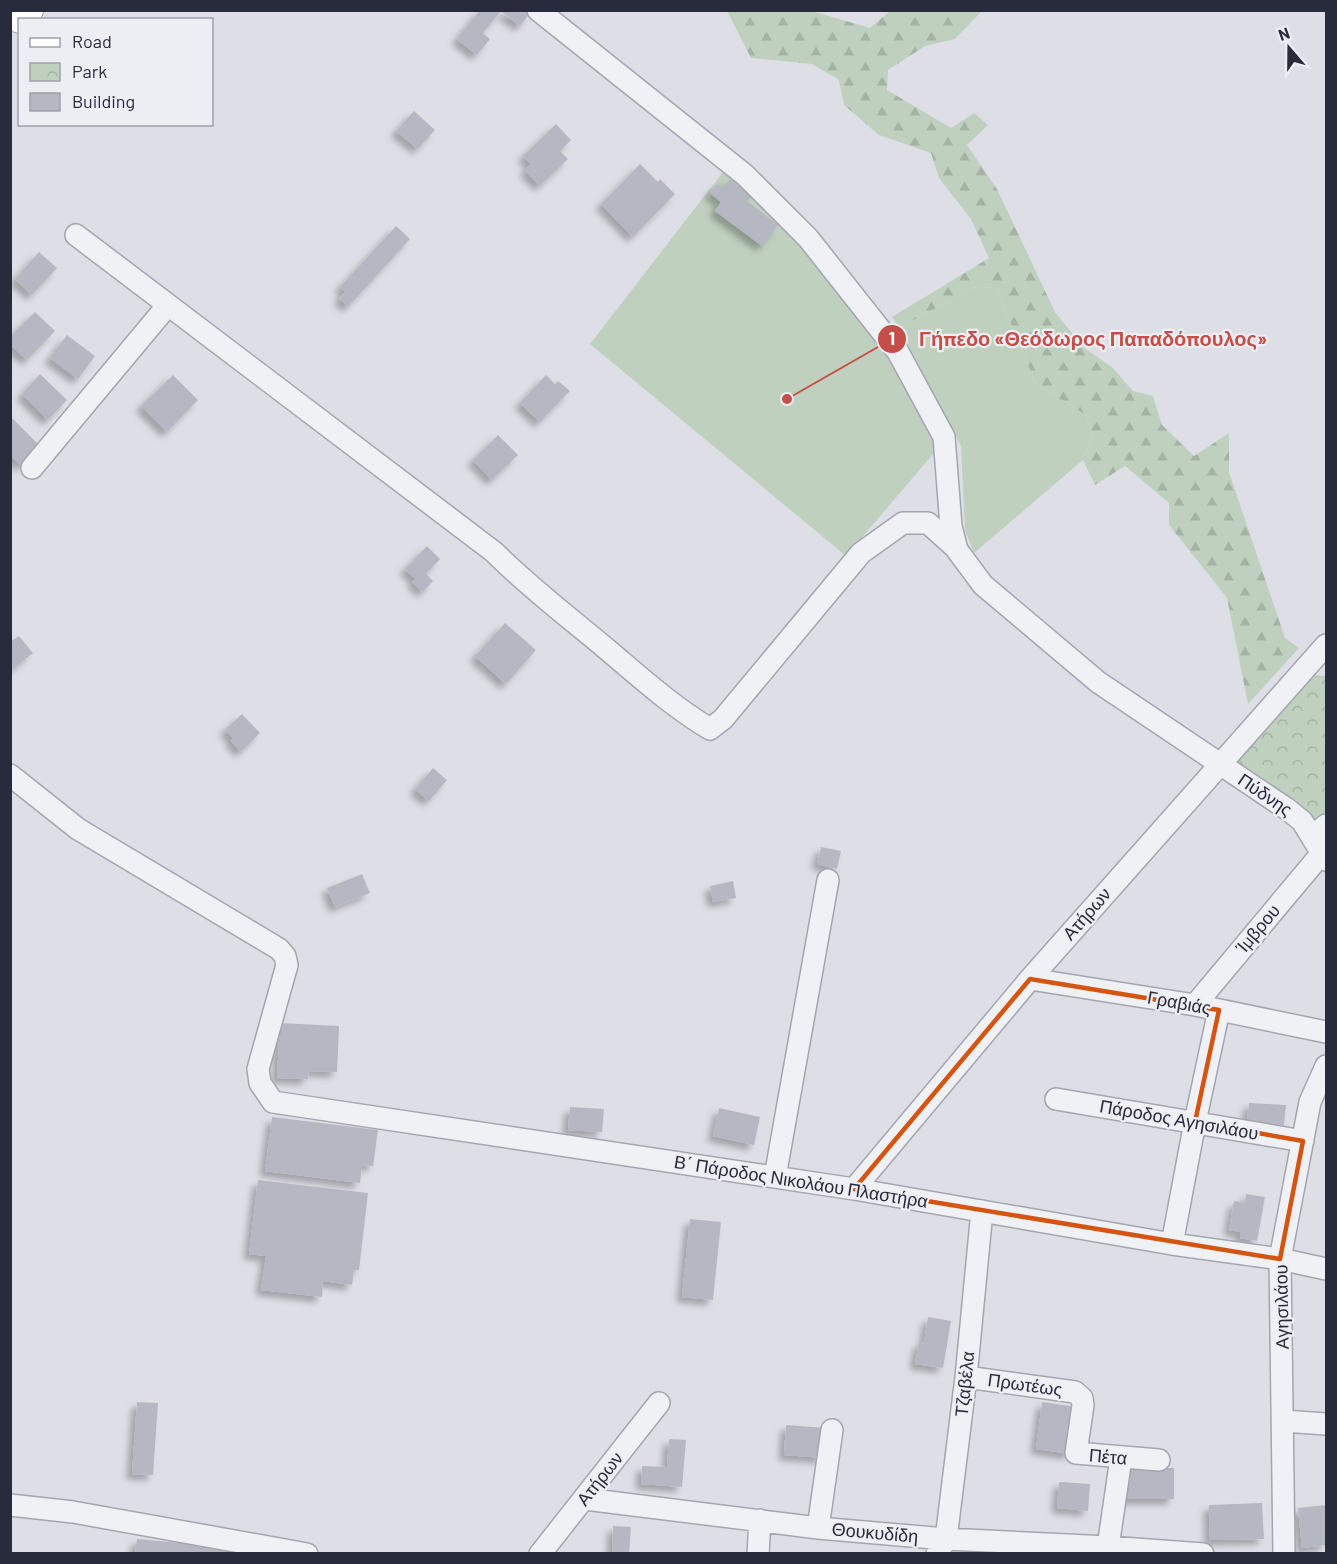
<svg xmlns="http://www.w3.org/2000/svg" width="1337" height="1564" viewBox="0 0 1337 1564" font-family="Barlow,sans-serif">
	<style>
		.green { fill: #c0d0bf }
		.forest { fill: url(#forest-firs) }
		.park { fill: url(#park-crowns) }
		.building { fill: #b5b8c3; filter: url(#shadow) }
		.lines { fill: none; stroke-linecap: round; stroke-linejoin: round }
		.minor-casing { stroke: #a4a5b0; stroke-width: 24 }
		.major-casing { stroke: #9ea2b1; stroke-width: 28 }
		.minor { stroke: #f0f1f5; stroke-width: 21 }
		.major { stroke: #fff; stroke-width: 26 }
		.marked { fill: none; stroke: #d55411; stroke-width: 4.5; stroke-linejoin: round }
		.labels { text-anchor: middle; stroke-width: 4.5; stroke-linejoin: round; paint-order: stroke }
		.street-label { font-size: 18px; fill: #282b3c; stroke: #edeef4 }
		.leader { fill: none; stroke: #c64e48; stroke-width: 2 }
		.callout-dot { fill: #c64e48; stroke: #edeef4; stroke-width: 2 }
		.mark-label { font-size: 18px; text-anchor: middle; font-weight: bold; fill: #fff }
		.callout-label { font-size: 20px; text-anchor: middle; font-weight: bold; fill: #c64e48; stroke: #edeef4; stroke-width: 4.5; stroke-linejoin: round; paint-order: stroke }
	</style>
	<defs>
		<pattern id="forest-firs" width="22" height="20" patternUnits="userSpaceOnUse" patternTransform="scale(1.5)"><rect width="22" height="20" fill="#c0d0bf"/><path d="M5 1l3.5 6h-7zM16 11l3.5 6h-7z" fill="#a5b3a5"/></pattern>
		<pattern id="park-crowns" width="20" height="18" patternUnits="userSpaceOnUse" patternTransform="scale(1.5)"><rect width="20" height="18" fill="#c0d0bf"/><path d="M2 6a3 3 0 1 1 6 0M12 15a3 3 0 1 1 6 0" fill="none" stroke="#a5b3a5"/></pattern>
		<filter id="shadow"><feDropShadow dx="-5.5" dy="5.5" stdDeviation="3" flood-color="#0004"/></filter>
	</defs>
	<rect width="100%" height="100%" fill="#dedfe6"/>
	<path class="green" d="M 726,168 L 756,192 L 894,353 L 940,446 L 846,556 L 590,344 Z
		M 975,287 L 996,288 L 1036,384 L 1086,415 L 1093,436 L 1083,460 L 974,553 L 965,530 L 961,446 L 899,328 Z"/>
	<path class="forest" d="M 727,11 L 812,11 L 870,28 L 890,11 L 982,11 L 955,39 L 925,46 L 888,70 L 887,90 L 951,128 L 974,113 L 988,125 L 967,145 L 997,189 L 1055,312 L 1083,347 L 1112,367 L 1133,391 L 1153,396 L 1162,425 L 1194,456 L 1229,433 L 1229,472 L 1285,638 L 1299,648 L 1248,704 L 1227,598 L 1169,525 L 1169,503 L 1125,466 L 1095,485 L 1083,460 L 1093,436 L 1086,415 L 1036,384 L 996,288 L 975,287 L 899,328 L 892,317 L 989,258 L 971,219 L 939,178 L 931,153 L 879,135 L 844,105 L 839,80 L 812,64 L 751,58 Z"/>
	<path class="park" d="M 1313,675 L 1326,676 L 1326,820 L 1315,830 L 1234,761 Z"/>
	<path class="building" d="M 480,10 L 527,10 L 530,13 L 520,26 L 501,11 L 483,33 L 490,39 L 477,55 L 457,39 Z
		M 414,111 L 435,130 L 418,149 L 396,131 Z
		M 556,124 L 571,140 L 560,151 L 568,159 L 540,186 L 525,170 L 531,164 L 523,156 Z
		M 640,164 L 658,182 L 660,179 L 675,194 L 633,237 L 601,204 Z
		M 730,179 L 752,196 L 747,201 L 778,225 L 762,246 L 715,211 L 721,202 L 710,193 L 717,184 L 723,188 Z
		M 396,226 L 410,239 L 348,307 L 339,298 L 345,292 L 340,287 Z
		M 39,252 L 57,268 L 32,295 L 15,279 Z
		M 35,312 L 55,331 L 27,360 L 10,344 L 10,337 Z
		M 67,335 L 95,356 L 78,379 L 50,358 Z
		M 40,374 L 67,400 L 48,420 L 22,394 Z
		M 173,375 L 198,400 L 167,432 L 141,406 Z
		M 546,375 L 555,384 L 558,381 L 570,391 L 540,422 L 520,403 Z
		M 10,416 L 41,447 L 22,466 L 10,455 Z
		M 498,435 L 518,455 L 492,480 L 473,460 Z
		M 427,546 L 440,559 L 426,574 L 433,581 L 423,592 L 412,582 L 416,579 L 405,569 Z
		M 505,623 L 536,650 L 506,684 L 475,656 Z
		M 19,636 L 33,653 L 10,671 L 10,642 Z
		M 242,714 L 260,733 L 241,752 L 231,741 L 233,738 L 225,730 Z
		M 433,768 L 447,780 L 429,801 L 415,789 Z
		M 821,847 L 841,851 L 837,869 L 817,864 Z
		M 362,874 L 370,893 L 335,907 L 327,888 Z
		M 733,881 L 736,898 L 713,902 L 710,886 Z
		M 280,1023 L 339,1026 L 337,1072 L 309,1071 L 308,1079 L 277,1078 Z
		M 1249,1103 L 1286,1105 L 1284,1125 L 1247,1122 Z
		M 570,1107 L 604,1109 L 602,1132 L 568,1130 Z
		M 719,1108 L 760,1117 L 754,1145 L 713,1136 Z
		M 272,1117 L 378,1130 L 373,1166 L 362,1165 L 360,1183 L 265,1171 Z
		M 258,1180 L 368,1193 L 359,1270 L 354,1270 L 352,1285 L 323,1281 L 322,1297 L 261,1290 L 266,1256 L 249,1254 Z
		M 1246,1194 L 1265,1197 L 1257,1241 L 1240,1238 L 1241,1232 L 1229,1230 L 1234,1201 L 1245,1203 Z
		M 690,1219 L 721,1222 L 713,1300 L 682,1297 Z
		M 928,1317 L 951,1321 L 943,1368 L 915,1364 L 919,1342 L 924,1343 Z
		M 137,1402 L 158,1403 L 153,1475 L 132,1474 Z
		M 1042,1402 L 1078,1407 L 1071,1454 L 1036,1449 Z
		M 786,1425 L 826,1428 L 824,1458 L 784,1455 Z
		M 669,1439 L 686,1440 L 682,1487 L 641,1484 L 642,1466 L 667,1467 Z
		M 1127,1468 L 1174,1468 L 1174,1499 L 1127,1499 Z
		M 1059,1482 L 1090,1484 L 1088,1511 L 1057,1508 Z
		M 1262,1503 L 1264,1539 L 1210,1540 L 1209,1505 Z
		M 1326,1505 L 1326,1545 L 1302,1548 L 1298,1508 Z
		M 613,1526 L 631,1527 L 629,1554 L 612,1554 Z
		M 137,1539 L 270,1551 L 269,1554 L 135,1554 Z"/>
	<g class="lines">
		<defs>
			<path id="minor" d="M 538,10 L 745,175 L 808,238 L 898,352 L 944,437 L 951,526 L 957,550 L 983,585 L 1098,682 L 1287,809 L 1302,821 L 1326,860
				M 76,235 L 494,552 C 530,588 570,618 609,651 C 641,678 673,707 710,729 L 723,719 L 861,553 L 903,523 L 928,523 L 957,549
				M 32,468 L 168,305
				M 10,775 L 78,829 L 279,949 L 285,956 L 287,965 L 258,1069 L 260,1083 L 273,1102 L 854,1189 L 1172,1244 L 1280,1259 L 1326,1269
				M 1312,837 L 1326,825
				M 1030,979 L 1195,1005 L 1326,1032
				M 1195,1005 L 1322,853
				M 1056,1099 L 1303,1141
				M 775,1177 L 828,880
				M 854,1189 L 1030,979 L 1326,645
				M 1172,1244 L 1195,1122 L 1219,1010
				M 966,1377 L 1075,1392 L 1082,1398 L 1083,1405 L 1076,1453 L 1159,1460
				M 1283,1421 L 1326,1424
				M 585,1499 L 818,1528 L 946,1539 L 1108,1547 L 1203,1554
				M 10,1505 L 73,1512 L 307,1554
				M 818,1528 L 832,1430
				M 1108,1547 L 1121,1458
				M 540,1554 L 659,1403
				M 758,1554 L 760,1520
				M 937,1554 L 946,1539 L 966,1377 L 982,1211
				M 1284,1554 L 1280,1259 L 1310,1102 L 1326,1066"/>
			<path id="major" d="M 20,20 L 30,10"/>
		</defs>
		<use href="#minor" class="minor-casing"/>
		<use href="#major" class="major-casing"/>
		<use href="#minor" class="minor"/>
		<use href="#major" class="major"/>
	</g>
	<path class="marked" d="M 1030,979 L 1219,1010 L 1195,1122 L 1303,1141 L 1280,1259 L 854,1189 Z"/>
	<g class="labels">
		<g class="street-label">
			<text transform="translate(1265 795) rotate(34)" y="6">Πύδνης</text>
			<text transform="translate(1087 914) rotate(-49)" y="6">Ατήρων</text>
			<text transform="translate(1258 929) rotate(-50)" y="6">Ίμβρου</text>
			<text transform="translate(1179 1003) rotate(10)" y="6">Γραβιάς</text>
			<text transform="translate(1179 1120) rotate(10)" y="6">Πάροδος Αγησιλάου</text>
			<text transform="translate(801 1182) rotate(9)" y="6">Β΄ Πάροδος Νικολάου Πλαστήρα</text>
			<text transform="translate(1282 1307) rotate(-91)" y="6">Αγησιλάου</text>
			<text transform="translate(965 1384) rotate(-84)" y="6">Τζαβέλα</text>
			<text transform="translate(1025 1385) rotate(8)" y="6">Πρωτέως</text>
			<text transform="translate(1108 1457) rotate(5)" y="6">Πέτα</text>
			<text transform="translate(600 1479) rotate(-52)" y="6">Ατήρων</text>
			<text transform="translate(875 1533) rotate(5)" y="6">Θουκυδίδη</text>
		</g>
	</g>
	<path class="leader" d="M787 399L892 339"/>
	<g class="callout-dot">
		<circle cx="787" cy="399" r="6"/>
		<circle cx="892" cy="339" r="15"/>
	</g>
	<g class="mark-label">
		<text x="892" y="345">1</text>
	</g>
	<g class="callout-label">
		<text x="1093" y="346">Γήπεδο «Θεόδωρος Παπαδόπουλος»</text>
	</g>
	<rect width="1337" height="1564" fill="none" stroke="#282b3c" stroke-width="24"/>
	<rect x="18" y="18" width="195" height="108" fill="#edeef4" stroke="#9ea0aa" stroke-width="1.5"/>
	<rect x="30" y="38" width="30" height="9" fill="#ffffff" stroke="#9ea0aa" stroke-width="1.5"/>
	<text x="72" y="48" font-size="18" fill="#282b3c">Road</text>
	<rect x="30" y="63" width="30" height="18" fill="url(#park-crowns)" stroke="#9ea0aa" stroke-width="1.5"/>
	<text x="72" y="78" font-size="18" fill="#282b3c">Park</text>
	<rect x="30" y="93" width="30" height="18" fill="#b5b8c3" stroke="#9ea0aa" stroke-width="1.5"/>
	<text x="72" y="108" font-size="18" fill="#282b3c">Building</text>
	<g transform="translate(1289 48) rotate(340)" stroke="#edeef4" stroke-width="4.5" paint-order="stroke">
	<path d="M0-4.5L10 22L0 15L-10 22Z" fill="#282b3c"/>
	<text y="-9" font-size="16" font-weight="bold" text-anchor="middle" fill="#282b3c">N</text>
	</g>
</svg>
